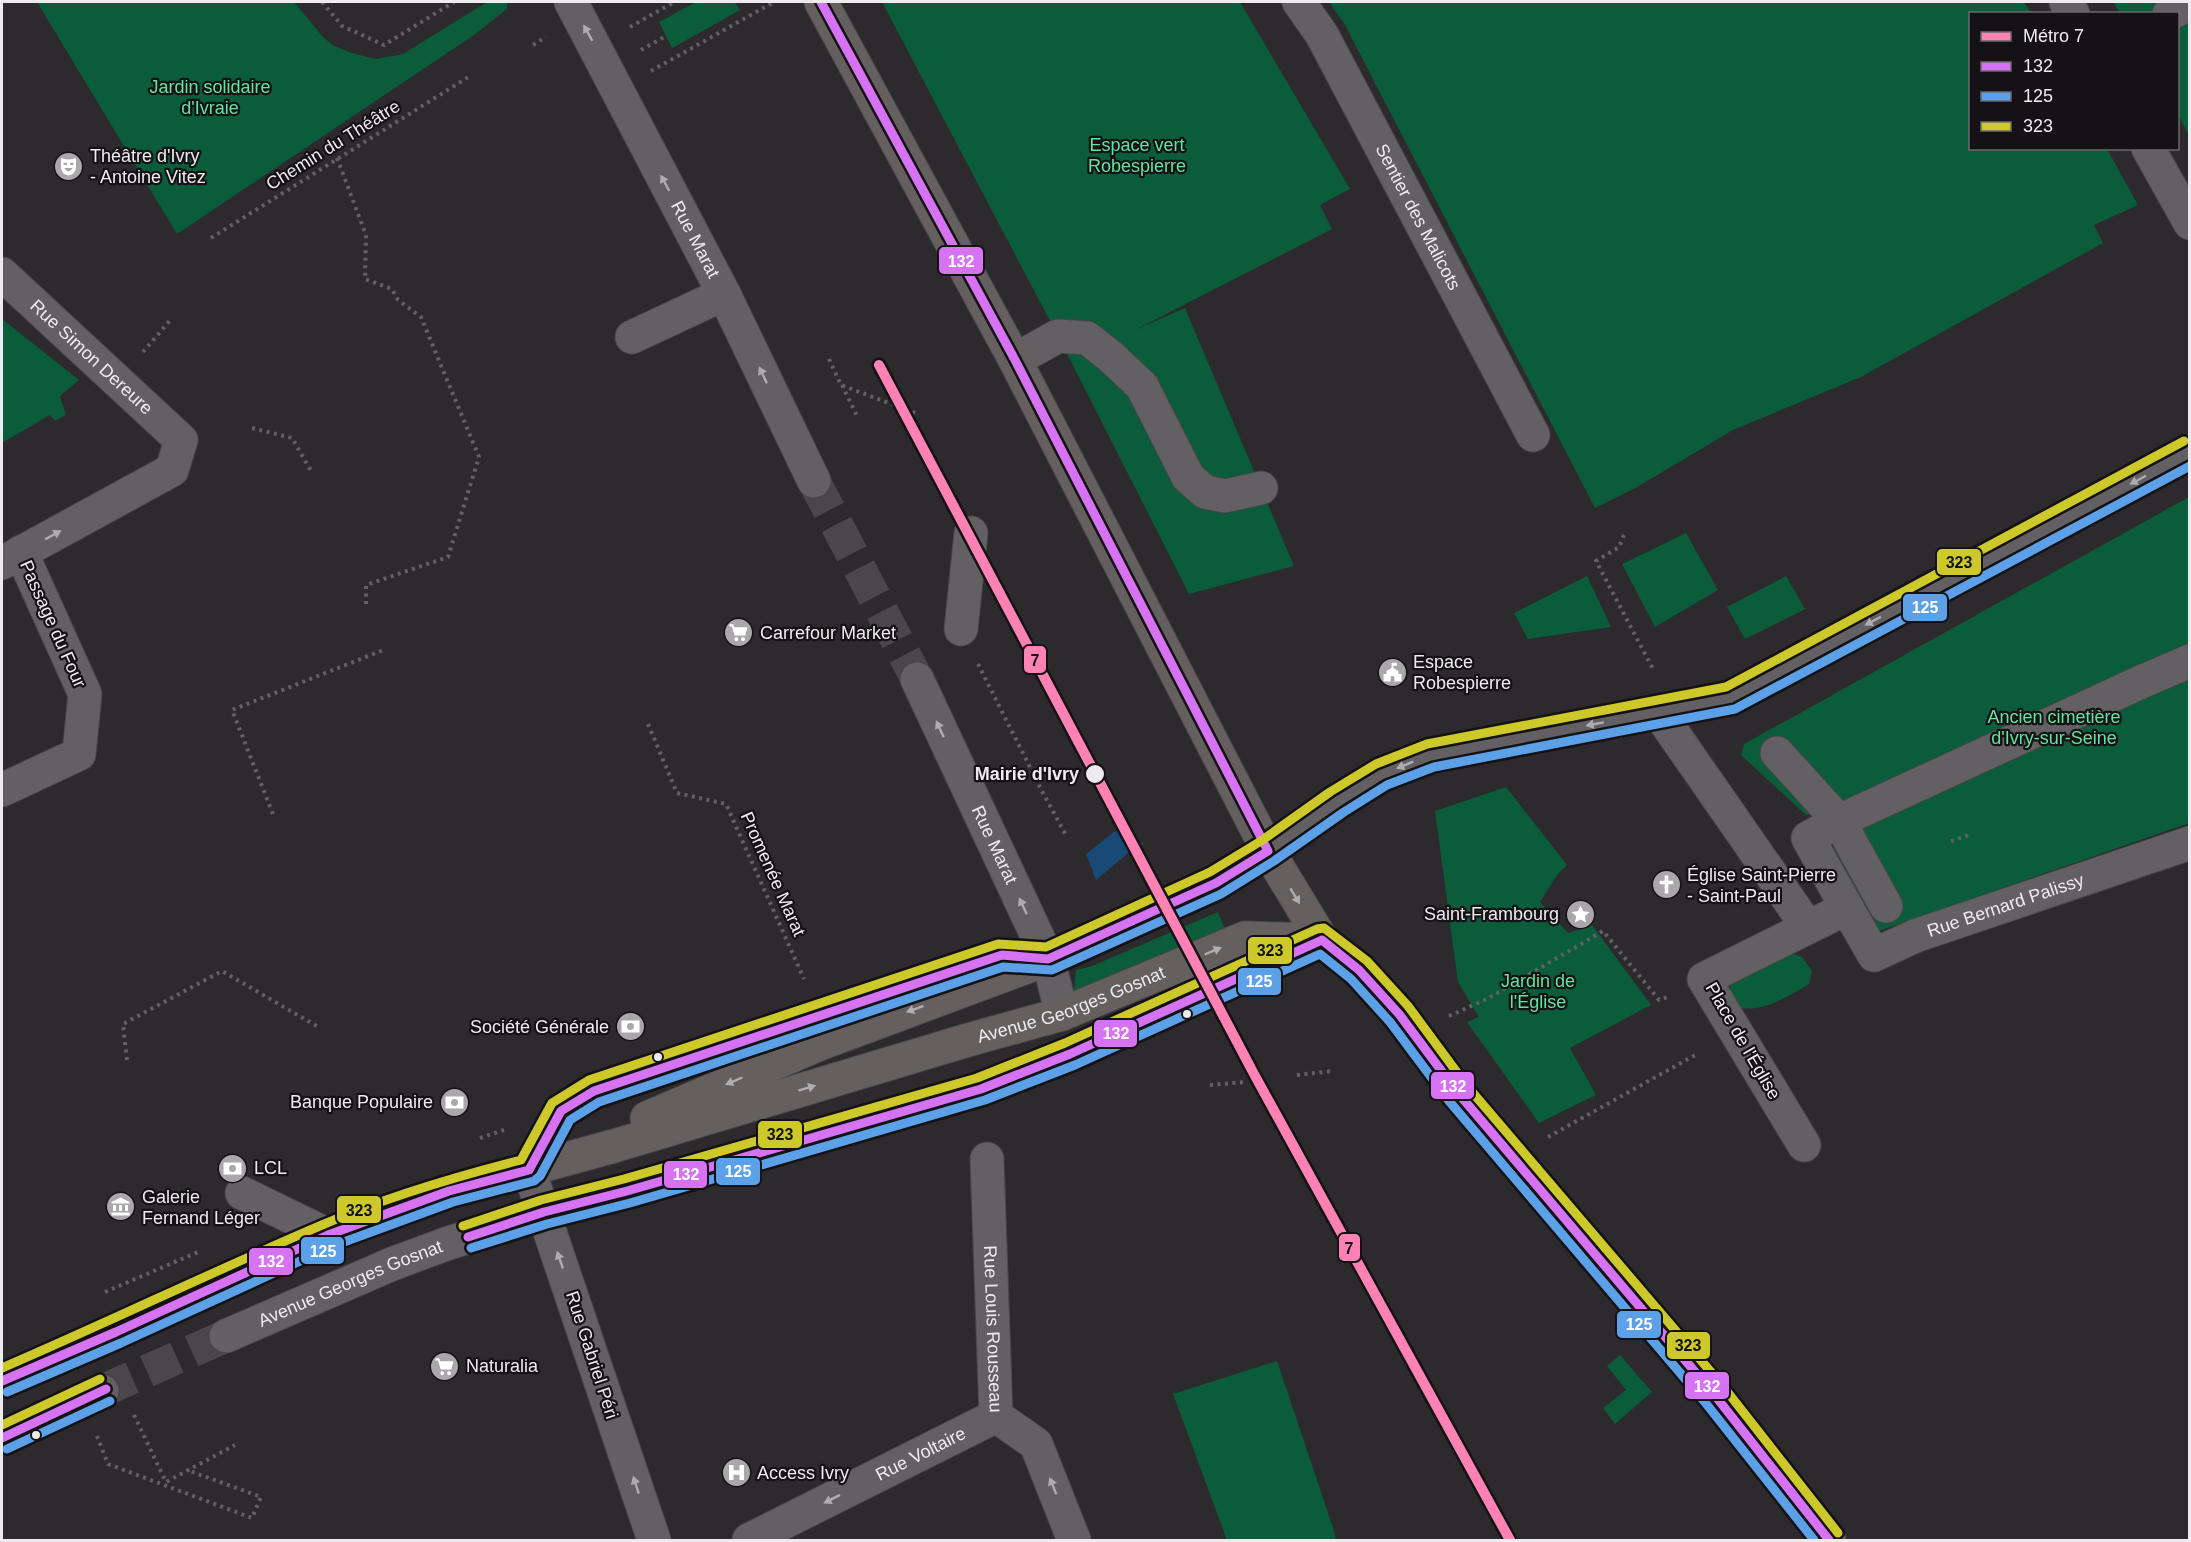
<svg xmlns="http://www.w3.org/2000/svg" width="2191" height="1542" viewBox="0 0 2191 1542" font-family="Helvetica,sans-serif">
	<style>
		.green { fill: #0a5c3a }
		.water { fill: #184a75 }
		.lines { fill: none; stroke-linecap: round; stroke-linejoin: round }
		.minor-tunnel { stroke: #49474a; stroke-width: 33; stroke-dasharray: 33 16; stroke-linecap: butt }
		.major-tunnel { stroke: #49474a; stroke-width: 33; stroke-dasharray: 33 16; stroke-linecap: butt }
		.minor-casing { stroke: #484649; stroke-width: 35 }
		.major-casing { stroke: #484649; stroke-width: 35 }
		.path { stroke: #616062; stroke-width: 4; stroke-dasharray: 3 4.5; stroke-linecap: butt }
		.minor { stroke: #626063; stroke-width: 33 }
		.major { stroke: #665f60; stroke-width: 33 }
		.bus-1-casing { stroke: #141214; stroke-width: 14 }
		.bus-2-casing { stroke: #141214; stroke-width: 14 }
		.bus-3-casing { stroke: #141214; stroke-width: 14 }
		.bus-1 { stroke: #d573f2; stroke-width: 9 }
		.bus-2 { stroke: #5ca1e8; stroke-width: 9 }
		.bus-3 { stroke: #cec92a; stroke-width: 9 }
		.metro-1-casing { stroke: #141214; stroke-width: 15 }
		.metro-1 { stroke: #ff82b4; stroke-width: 10 }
		.oneway { fill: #afacb0 }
		.oneway2 { fill: #b1acaf }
		.stop-dot { fill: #eeebef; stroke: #141214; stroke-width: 2 }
		.labels { text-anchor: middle; stroke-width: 4.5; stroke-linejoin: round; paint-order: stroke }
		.park-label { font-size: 18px; fill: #62e39e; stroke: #141214 }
		.street-label { font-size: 18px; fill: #eeebef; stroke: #141214 }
		.poi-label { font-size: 18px; fill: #eeebef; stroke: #141214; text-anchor: start }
		.stop-label { font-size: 18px; font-weight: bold; fill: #eeebef; stroke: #141214; text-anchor: end }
		.line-badge { stroke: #141214; stroke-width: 2 }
		.badge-label { font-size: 16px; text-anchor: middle; font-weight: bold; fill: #fff }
		.pale-badge-label { font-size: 16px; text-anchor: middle; font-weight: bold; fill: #111 }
	</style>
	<rect width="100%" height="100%" fill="#2c2a2d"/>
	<path class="green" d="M 37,2 L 294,2 L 323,37 L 334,46 L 355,54 L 376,59 L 403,54 L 487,2 L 512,2 L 507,4 L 507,9 L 474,35 L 177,234 Z
		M 696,2 L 735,2 L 740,10 L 672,48 L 659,22 Z
		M 882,2 L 1240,2 L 1350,189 L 1320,205 L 1332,229 L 1135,330 L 1185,308 L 1294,566 L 1189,594 L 1058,336 Z
		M 1329,2 L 2024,2 L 2031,13 L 1970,14 L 1970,148 L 2107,149 L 2138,205 L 2094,225 L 2103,243 L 1861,377 L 1733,430 L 1637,487 L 1595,508 L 1345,25 Z
		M 2113,2 L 2189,2 L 2189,136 L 2178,114 L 2178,14 L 2120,13 Z
		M 2,319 L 79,380 L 60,396 L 66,415 L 55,421 L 50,415 L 2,443 Z
		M 2189,497 L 2189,823 L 1879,931 L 1837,855 L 1839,844 L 1816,813 L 1806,815 L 1741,755 L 1744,744 Z
		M 1686,533 L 1718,590 L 1655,627 L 1622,564 Z
		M 1587,576 L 1611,627 L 1528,639 L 1514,613 Z
		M 1786,576 L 1805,609 L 1745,639 L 1727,607 Z
		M 1506,787 L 1567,865 L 1558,874 L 1540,902 L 1568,933 L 1592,925 L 1651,1005 L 1570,1048 L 1596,1095 L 1539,1123 L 1467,1022 L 1479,1017 L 1458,982 L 1435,811 Z
		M 1218,912 L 1226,932 L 1074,991 L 1076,970 L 1092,966 Z
		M 1789,952 L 1802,957 L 1812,971 L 1809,984 C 1789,996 1761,1014 1737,1007 L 1728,991 L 1735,978 Z
		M 1620,1355 L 1652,1392 L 1615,1424 L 1603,1408 L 1626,1390 L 1607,1366 Z
		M 1277,1361 L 1334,1531 L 1336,1540 L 1227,1540 L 1173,1394 Z"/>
	<path class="water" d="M 1115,831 L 1144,844 L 1133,849 L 1096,880 L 1086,854 Z"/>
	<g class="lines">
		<path class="minor-tunnel" d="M 814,481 L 917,679
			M 102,1391 L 226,1336"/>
		<path class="major-tunnel" d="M 116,1332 L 228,1280"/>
		<defs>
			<g id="minor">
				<path id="s1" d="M 571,2 L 724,294 L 814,481"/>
				<path id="s2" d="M 1299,2 L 1322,35 L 1533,435"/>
				<path d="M 2066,2 L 2073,14"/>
				<path d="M 2169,14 L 2190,4"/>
				<path d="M 2148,148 L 2190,223"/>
				<path id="s3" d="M 2,274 L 181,440 L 172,470 L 2,563"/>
				<path d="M 632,337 L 724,294"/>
				<path d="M 1015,360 L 1058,336 L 1087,338 L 1110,356 L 1142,386 L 1188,477 L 1205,492 L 1225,496 L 1261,488"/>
				<path d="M 961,629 L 971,533"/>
				<path id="s4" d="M 917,679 L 1048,959 L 1062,1014"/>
				<path d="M 1659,713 L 1807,926"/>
				<path d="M 1777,753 L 1839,821 L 1886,906"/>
				<path d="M 2,790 L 79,754 L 85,694 L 21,552"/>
				<path d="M 1268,851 L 1337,802 L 1382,774 L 1431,755 L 1730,698 L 2190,452"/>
				<path id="s5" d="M 1847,908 L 1874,955 L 1915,936 L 2190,843"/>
				<path d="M 1804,1145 L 1704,979 L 1847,908 L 1808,838 L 1839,821 L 2141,682 L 2190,661"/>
				<path id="s6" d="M 987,1159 L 996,1416"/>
				<path d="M 242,1193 L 328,1235"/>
				<path id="s7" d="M 226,1336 L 392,1264 L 446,1244 L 544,1212 L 627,1191 L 981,1089 L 1070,1054 L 1322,940"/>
				<path d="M 996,1416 L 1036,1444 L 1074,1540"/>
				<path d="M 2,1438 L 102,1391"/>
				<path d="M 654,1540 L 529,1170 L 561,1111 L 594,1091 L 1002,955 L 1048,959"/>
				<path id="s8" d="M 749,1540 L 996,1416"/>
			</g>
			<g id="major">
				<path d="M 821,2 L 1015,360 L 1268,851 L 1322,940 L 1359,970 L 1399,1014 L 1458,1093 L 1713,1393 L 1829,1540"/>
				<path d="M 647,1118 L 822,1043 L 1048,959 L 1216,883 L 1268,851"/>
				<path id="s9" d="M 228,1280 L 328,1235 L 449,1191 L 614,1146 L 968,1040 L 1062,1014 L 1245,938 L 1322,940"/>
				<path d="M 2,1381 L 116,1332"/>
			</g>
		</defs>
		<use href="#minor" class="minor-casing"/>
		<use href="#major" class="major-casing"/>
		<path class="path" d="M 322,2 L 342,26 L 384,45 L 454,2
			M 630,27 L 674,2
			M 533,45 L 546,37
			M 641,50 L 664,37
			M 651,71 L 774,2
			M 337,158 L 366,235 L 365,279 L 392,289 L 398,300 L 421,317 L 479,457 L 448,557 L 366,585 L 366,605
			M 211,238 L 470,76
			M 143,352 L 172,318
			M 829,359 L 841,385 L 918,414
			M 842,385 L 857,416
			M 252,428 L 292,438 L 311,471
			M 1624,535 L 1619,547 L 1596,561 L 1654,671
			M 978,664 L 1043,793 L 1067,837
			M 648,724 L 677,793 L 726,804 L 804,979
			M 273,814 L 232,710 L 386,649
			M 1951,841 L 1969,835
			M 1449,1016 L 1487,999 L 1603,931 L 1659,1000 L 1668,997
			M 127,1060 L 123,1024 L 222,971 L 320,1028
			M 1297,1075 L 1333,1071
			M 1210,1085 L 1245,1082
			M 1548,1137 L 1697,1054
			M 480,1138 L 504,1130
			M 105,1292 L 198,1252
			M 134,1415 L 166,1482 L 235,1445
			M 97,1436 L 108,1464 L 252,1518 L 261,1497 L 187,1470"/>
		<use href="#minor" class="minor"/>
		<use href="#major" class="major"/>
		<defs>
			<path id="bus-1" d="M 1322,940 L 1359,970 L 1399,1014 L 1458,1093 L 1713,1393 L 1829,1540
				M 468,1237 L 544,1212 L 627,1191 L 981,1089 L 1070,1054 L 1322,940
				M 2,1381 L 116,1332 L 328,1235 L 449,1191 L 529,1170 L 561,1111 L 594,1091 L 1002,955 L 1048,959 L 1216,883 L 1268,851 L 1015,360 L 821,2
				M 2,1438 L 106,1389"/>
			<path id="bus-2" d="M 471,1248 L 547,1224 L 630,1203 L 985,1100 L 1075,1065 L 1320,954 L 1351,979 L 1390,1022 L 1449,1101 L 1704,1401 L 1814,1540
				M 7,1392 L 121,1343 L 333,1246 L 453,1202 L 534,1181 L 540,1176 L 570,1120 L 599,1102 L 1003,967 L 1052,970 L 1221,894 L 1274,861 L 1344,812 L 1387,785 L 1434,767 L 1735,709 L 2190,466
				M 7,1449 L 110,1401"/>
			<path id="bus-3" d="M 463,1226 L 541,1200 L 624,1179 L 977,1078 L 1065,1043 L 1317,929 L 1324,928 L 1367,961 L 1408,1006 L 1467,1086 L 1722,1385 L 1838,1533
				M 2,1368 C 109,1322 214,1271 322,1225 C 386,1197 454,1177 521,1160 L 552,1103 L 589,1080 L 998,944 L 1046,947 L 1210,872 L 1261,841 L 1330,792 L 1376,764 L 1427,744 L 1726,687 L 2184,441
				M 2,1425 L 100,1379"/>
		</defs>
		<use href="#bus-1" class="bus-1-casing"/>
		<use href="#bus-2" class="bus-2-casing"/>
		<use href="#bus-3" class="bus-3-casing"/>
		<use href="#bus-1" class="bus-1"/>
		<use href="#bus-2" class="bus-2"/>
		<use href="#bus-3" class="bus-3"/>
		<defs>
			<path id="metro-1" d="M 879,365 L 1254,1074 L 1510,1540"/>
		</defs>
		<use href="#metro-1" class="metro-1-casing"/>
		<use href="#metro-1" class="metro-1"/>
	</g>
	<defs><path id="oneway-solid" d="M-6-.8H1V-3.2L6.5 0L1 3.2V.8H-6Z" transform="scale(1.5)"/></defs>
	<g class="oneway">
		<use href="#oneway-solid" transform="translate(588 33) rotate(-119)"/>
		<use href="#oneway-solid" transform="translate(665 183) rotate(-118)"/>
		<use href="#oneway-solid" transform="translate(763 375) rotate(-115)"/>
		<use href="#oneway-solid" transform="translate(2138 480) rotate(152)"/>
		<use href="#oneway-solid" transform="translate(53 535) rotate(-29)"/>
		<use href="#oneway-solid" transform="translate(1873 621) rotate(152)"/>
		<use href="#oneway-solid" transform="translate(1595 724) rotate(170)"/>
		<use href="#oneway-solid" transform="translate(940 729) rotate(-115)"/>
		<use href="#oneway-solid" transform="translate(1405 765) rotate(158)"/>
		<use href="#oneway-solid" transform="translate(1023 906) rotate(-115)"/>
		<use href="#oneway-solid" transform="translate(560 1260) rotate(-109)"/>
		<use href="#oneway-solid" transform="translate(636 1485) rotate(-108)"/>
		<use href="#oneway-solid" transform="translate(1053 1486) rotate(-112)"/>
		<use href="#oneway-solid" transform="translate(832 1499) rotate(153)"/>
	</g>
	<g class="oneway2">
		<use href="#oneway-solid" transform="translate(1295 896) rotate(59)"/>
		<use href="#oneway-solid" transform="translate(1213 951) rotate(-23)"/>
		<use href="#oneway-solid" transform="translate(915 1009) rotate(160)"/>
		<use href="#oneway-solid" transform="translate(734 1081) rotate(157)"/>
		<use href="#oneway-solid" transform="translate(807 1088) rotate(-17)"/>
	</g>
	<defs>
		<symbol id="theatre-disc" viewBox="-11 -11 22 22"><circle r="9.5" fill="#aaa7ab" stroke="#141214"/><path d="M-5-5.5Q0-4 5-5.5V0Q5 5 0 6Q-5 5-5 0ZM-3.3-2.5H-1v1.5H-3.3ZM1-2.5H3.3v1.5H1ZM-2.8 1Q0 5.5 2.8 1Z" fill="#fff"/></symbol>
		<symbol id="supermarket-disc" viewBox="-11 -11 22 22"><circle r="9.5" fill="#aaa7ab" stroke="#141214"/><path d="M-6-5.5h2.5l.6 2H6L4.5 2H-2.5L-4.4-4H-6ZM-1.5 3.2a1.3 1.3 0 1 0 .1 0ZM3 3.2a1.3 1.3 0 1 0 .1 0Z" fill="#fff"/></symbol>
		<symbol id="civic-disc" viewBox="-11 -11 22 22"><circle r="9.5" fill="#aaa7ab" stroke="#141214"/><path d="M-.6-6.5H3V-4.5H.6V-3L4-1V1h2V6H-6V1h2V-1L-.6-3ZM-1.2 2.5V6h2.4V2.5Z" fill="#fff"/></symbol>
		<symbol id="church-disc" viewBox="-11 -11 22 22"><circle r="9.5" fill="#aaa7ab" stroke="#141214"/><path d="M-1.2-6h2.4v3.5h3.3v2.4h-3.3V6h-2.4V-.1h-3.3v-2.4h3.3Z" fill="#fff"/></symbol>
		<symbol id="sight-disc" viewBox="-11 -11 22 22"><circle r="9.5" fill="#aaa7ab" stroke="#141214"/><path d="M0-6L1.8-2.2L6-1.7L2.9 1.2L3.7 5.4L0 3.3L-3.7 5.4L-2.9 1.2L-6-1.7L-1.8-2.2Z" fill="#fff"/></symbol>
		<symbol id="bank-disc" viewBox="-11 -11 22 22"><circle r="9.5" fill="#aaa7ab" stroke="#141214"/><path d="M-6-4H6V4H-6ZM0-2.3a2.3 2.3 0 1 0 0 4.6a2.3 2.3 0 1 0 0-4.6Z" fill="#fff"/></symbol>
		<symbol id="museum-disc" viewBox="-11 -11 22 22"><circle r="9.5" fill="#aaa7ab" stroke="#141214"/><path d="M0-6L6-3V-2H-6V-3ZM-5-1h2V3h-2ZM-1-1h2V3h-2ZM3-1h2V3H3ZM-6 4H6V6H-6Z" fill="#fff"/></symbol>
		<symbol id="hospital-disc" viewBox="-11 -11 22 22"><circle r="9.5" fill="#aaa7ab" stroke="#141214"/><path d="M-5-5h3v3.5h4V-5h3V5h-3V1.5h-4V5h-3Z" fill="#fff"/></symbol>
	</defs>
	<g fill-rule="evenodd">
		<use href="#theatre-disc" x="52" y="150" width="33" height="33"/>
		<use href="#supermarket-disc" x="722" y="616" width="33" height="33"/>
		<use href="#civic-disc" x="1376" y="656" width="33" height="33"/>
		<use href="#church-disc" x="1650" y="868" width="33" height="33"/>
		<use href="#sight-disc" x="1564" y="898" width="33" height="33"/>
		<use href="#bank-disc" x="614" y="1010" width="33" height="33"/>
		<use href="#bank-disc" x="438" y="1086" width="33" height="33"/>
		<use href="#bank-disc" x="216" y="1152" width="33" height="33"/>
		<use href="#museum-disc" x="104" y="1190" width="33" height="33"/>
		<use href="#supermarket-disc" x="428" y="1350" width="33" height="33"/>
		<use href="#hospital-disc" x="720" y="1456" width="33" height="33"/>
	</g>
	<g class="stop-dot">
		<circle cx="1095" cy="774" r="10"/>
		<circle cx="1187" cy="1014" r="5"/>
		<circle cx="658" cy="1057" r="5"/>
		<circle cx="36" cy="1435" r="5"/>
	</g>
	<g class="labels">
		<g class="park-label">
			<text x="210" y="93">Jardin solidaire<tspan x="210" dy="21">d'Ivraie</tspan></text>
			<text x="1137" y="151">Espace vert<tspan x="1137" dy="21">Robespierre</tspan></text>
			<text x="2054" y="723">Ancien cimetière<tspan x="2054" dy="21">d'Ivry-sur-Seine</tspan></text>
			<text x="1538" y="987">Jardin de<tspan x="1538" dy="21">l'Église</tspan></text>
		</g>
		<g class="street-label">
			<text transform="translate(333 145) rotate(-32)" y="6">Chemin du Théâtre</text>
			<text dy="6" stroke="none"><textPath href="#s2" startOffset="246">Sentier des Malicots</textPath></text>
			<text dy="6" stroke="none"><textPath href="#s1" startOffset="268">Rue Marat</textPath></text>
			<text dy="6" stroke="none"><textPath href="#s3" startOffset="122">Rue Simon Dereure</textPath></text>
			<text transform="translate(53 624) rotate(66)" y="6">Passage du Four</text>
			<text dy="6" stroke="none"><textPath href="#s4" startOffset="183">Rue Marat</textPath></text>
			<text transform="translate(773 874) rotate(66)" y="6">Promenée Marat</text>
			<text dy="6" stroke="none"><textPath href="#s5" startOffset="195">Rue Bernard Palissy</textPath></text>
			<text dy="6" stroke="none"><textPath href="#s9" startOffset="888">Avenue Georges Gosnat</textPath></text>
			<text transform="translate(1743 1041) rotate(60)" y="6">Place de l'Église</text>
			<text dy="6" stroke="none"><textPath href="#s7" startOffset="135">Avenue Georges Gosnat</textPath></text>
			<text dy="6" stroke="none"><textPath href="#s6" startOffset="170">Rue Louis Rousseau</textPath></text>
			<text transform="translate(592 1355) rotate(72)" y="6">Rue Gabriel Péri</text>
			<text dy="6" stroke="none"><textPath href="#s8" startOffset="192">Rue Voltaire</textPath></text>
		</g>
		<g class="poi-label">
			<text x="90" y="162">Théâtre d'Ivry<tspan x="90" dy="21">- Antoine Vitez</tspan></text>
			<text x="760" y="639">Carrefour Market</text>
			<text x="1413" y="668">Espace<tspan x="1413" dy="21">Robespierre</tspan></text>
			<text x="1687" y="881">Église Saint-Pierre<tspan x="1687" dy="21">- Saint-Paul</tspan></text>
			<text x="1559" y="920" text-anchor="end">Saint-Frambourg</text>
			<text x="609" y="1033" text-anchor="end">Société Générale</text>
			<text x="433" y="1108" text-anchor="end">Banque Populaire</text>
			<text x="254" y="1174">LCL</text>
			<text x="142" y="1203">Galerie<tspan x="142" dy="21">Fernand Léger</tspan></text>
			<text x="466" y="1372">Naturalia</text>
			<text x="757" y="1479">Access Ivry</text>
		</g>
		<g class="stop-label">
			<text x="1079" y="780">Mairie d'Ivry</text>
		</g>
	</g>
	<g class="line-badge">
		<rect x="938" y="246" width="46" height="29" rx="6" fill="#d573f2"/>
		<rect x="1936" y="548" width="46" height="28" rx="6" fill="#cec92a"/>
		<rect x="1902" y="593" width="46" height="29" rx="6" fill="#5ca1e8"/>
		<rect x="1023" y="645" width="24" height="29" rx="6" fill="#ff82b4"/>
		<rect x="1247" y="936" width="46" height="29" rx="6" fill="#cec92a"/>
		<rect x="1237" y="967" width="45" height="29" rx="6" fill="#5ca1e8"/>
		<rect x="1093" y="1019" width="45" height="29" rx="6" fill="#d573f2"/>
		<rect x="1430" y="1071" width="45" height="29" rx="6" fill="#d573f2"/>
		<rect x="757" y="1120" width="46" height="29" rx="6" fill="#cec92a"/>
		<rect x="715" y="1157" width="46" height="29" rx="6" fill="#5ca1e8"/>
		<rect x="663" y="1160" width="45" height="29" rx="6" fill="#d573f2"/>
		<rect x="336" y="1195" width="46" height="29" rx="6" fill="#cec92a"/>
		<rect x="1338" y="1233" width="23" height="29" rx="6" fill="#ff82b4"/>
		<rect x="300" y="1236" width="45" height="29" rx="6" fill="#5ca1e8"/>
		<rect x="248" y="1247" width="46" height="29" rx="6" fill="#d573f2"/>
		<rect x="1616" y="1310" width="46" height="29" rx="6" fill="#5ca1e8"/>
		<rect x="1666" y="1331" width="45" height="29" rx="6" fill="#cec92a"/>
		<rect x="1684" y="1371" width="46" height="29" rx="6" fill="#d573f2"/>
	</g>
	<g class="badge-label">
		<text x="961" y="267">132</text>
		<text x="1925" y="613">125</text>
		<text x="1259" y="987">125</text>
		<text x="1116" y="1039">132</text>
		<text x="1453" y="1092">132</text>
		<text x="738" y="1177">125</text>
		<text x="686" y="1180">132</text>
		<text x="323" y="1257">125</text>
		<text x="271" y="1267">132</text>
		<text x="1639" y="1330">125</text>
		<text x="1707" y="1392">132</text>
	</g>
	<g class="pale-badge-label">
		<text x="1959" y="568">323</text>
		<text x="1035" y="666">7</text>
		<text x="1270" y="956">323</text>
		<text x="780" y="1140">323</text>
		<text x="359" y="1216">323</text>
		<text x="1349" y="1254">7</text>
		<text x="1688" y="1351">323</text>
	</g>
	<rect width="2191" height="1542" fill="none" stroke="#eeebef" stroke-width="6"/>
	<rect x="1969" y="12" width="210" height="138" fill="#141214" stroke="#6b696c" stroke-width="1.5"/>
	<rect x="1981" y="32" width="30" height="9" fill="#ff82b4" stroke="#6b696c" stroke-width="1.5"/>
	<text x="2023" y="42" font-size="18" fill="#eeebef">Métro 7</text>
	<rect x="1981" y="62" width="30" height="9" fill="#d573f2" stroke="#6b696c" stroke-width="1.5"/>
	<text x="2023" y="72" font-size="18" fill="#eeebef">132</text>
	<rect x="1981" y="92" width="30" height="9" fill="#5ca1e8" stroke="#6b696c" stroke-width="1.5"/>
	<text x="2023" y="102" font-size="18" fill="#eeebef">125</text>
	<rect x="1981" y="122" width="30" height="9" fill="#cec92a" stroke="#6b696c" stroke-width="1.5"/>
	<text x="2023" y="132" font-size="18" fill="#eeebef">323</text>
</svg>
